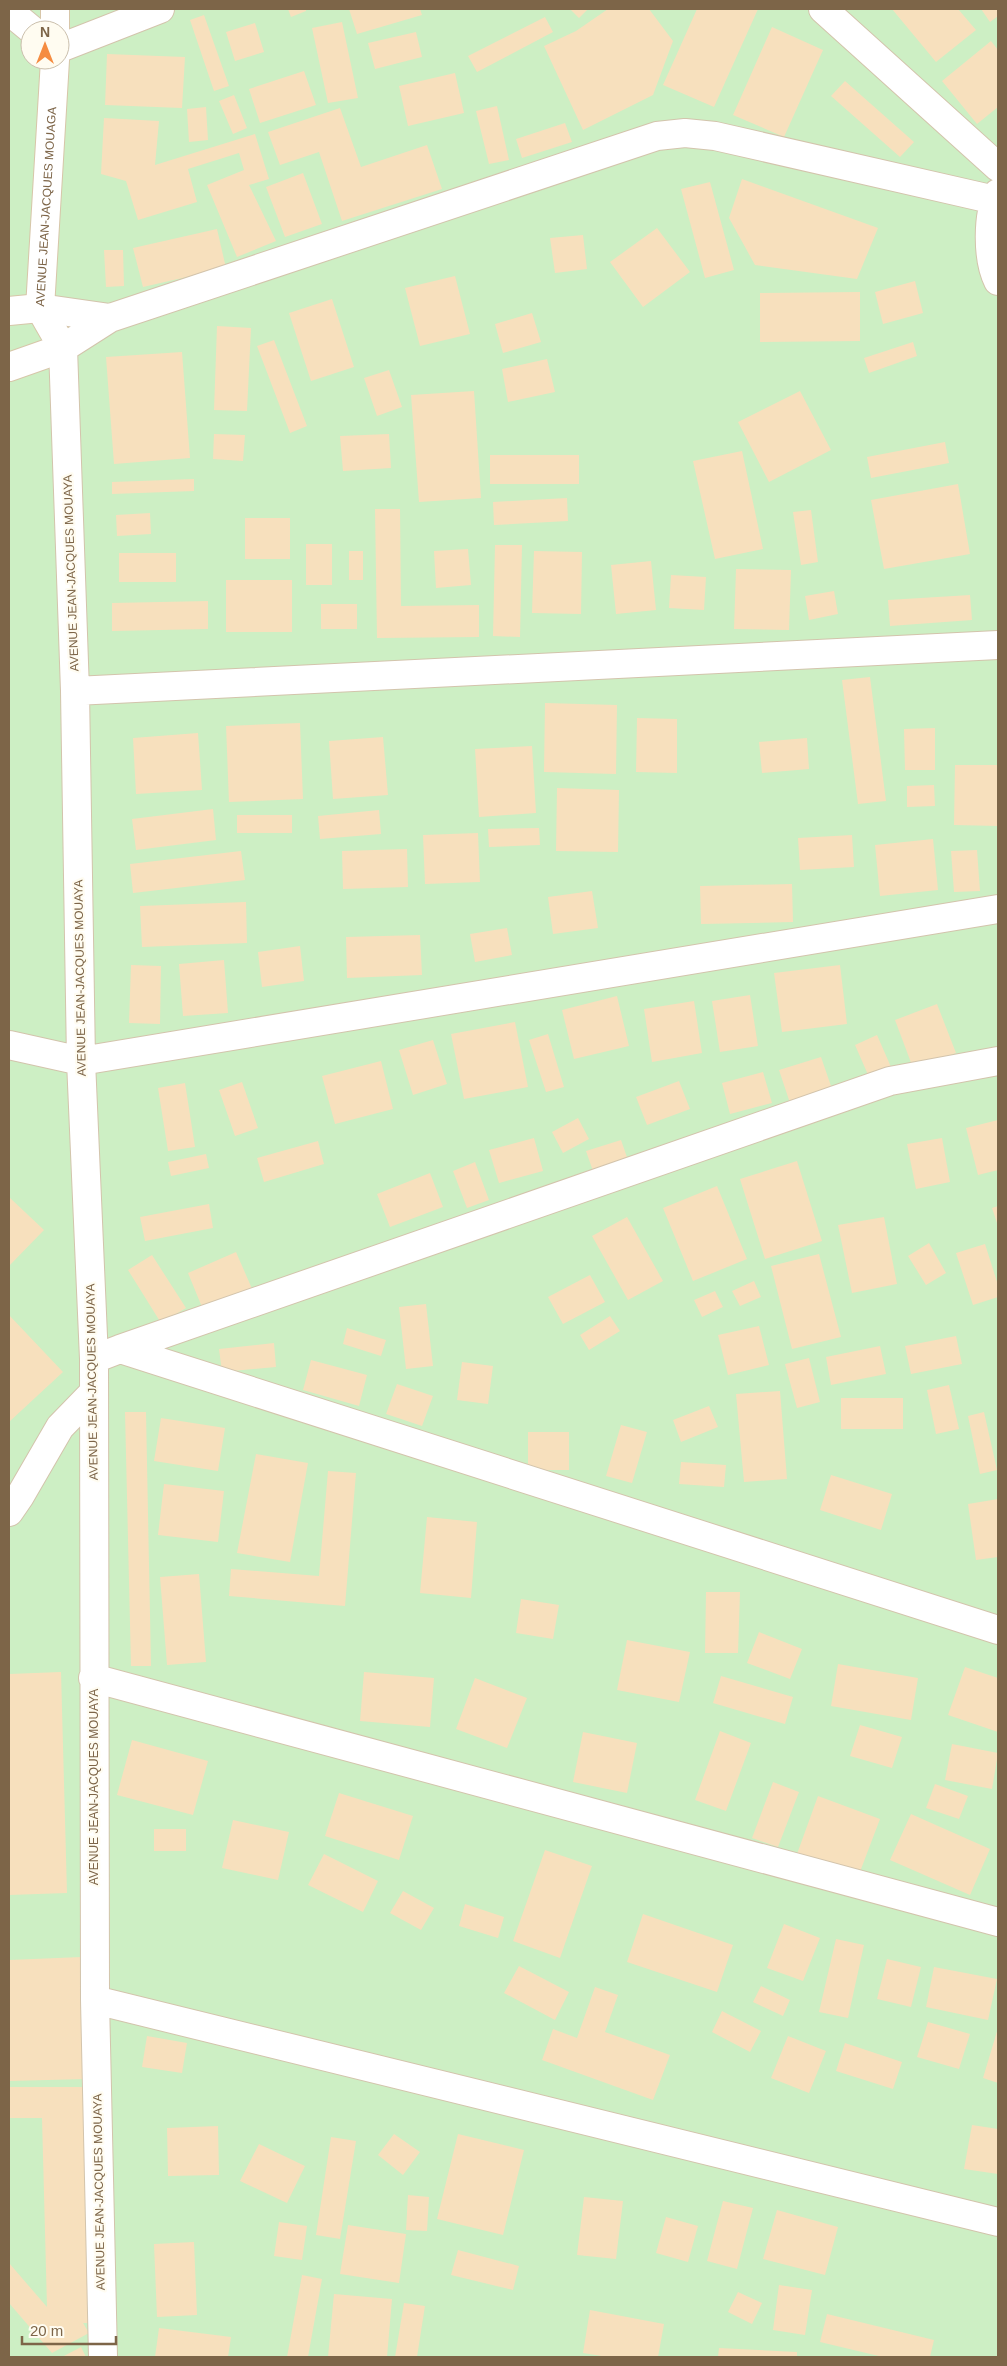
<svg xmlns="http://www.w3.org/2000/svg" width="1007" height="2366" viewBox="0 0 1007 2366" font-family="Helvetica,sans-serif">
	<style>
		.green { fill: #cdefc4; fill-rule: evenodd }
		.building { fill: #f7e0bd }
		.lines { fill: none; stroke-linecap: round; stroke-linejoin: round }
		.street-casing { stroke: #d3c4ac; stroke-width: 30 }
		.secondary-casing { stroke: #d7c6a9; stroke-width: 30 }
		.street { stroke: #fff; stroke-width: 28 }
		.secondary { stroke: #fff; stroke-width: 28 }
		.labels { text-anchor: middle; stroke-width: 4.5; stroke-linejoin: round; paint-order: stroke }
		.street-label { font-size: 12px; fill: #7d6548; stroke: #fffcf1 }
	</style>
	<rect width="100%" height="100%" fill="#fffae9"/>
	<path class="green" d="M 9,9 L 998,9 L 998,2357 L 9,2357 ZM 30,30 L 60,30 L 60,60 L 30,60 Z"/>
	<path class="building" d="M 288,9 L 306,9 L 306,11 L 291,17 Z
		M 349,9 L 420,9 L 422,15 L 357,34 Z
		M 570,9 L 588,9 L 579,18 Z
		M 608,9 L 649,9 L 673,41 L 653,95 L 583,130 L 544,46 L 576,31 Z
		M 697,9 L 758,9 L 714,107 L 663,85 Z
		M 892,9 L 958,9 L 976,30 L 936,62 Z
		M 981,9 L 998,9 L 998,16 L 990,22 Z
		M 204,15 L 229,86 L 214,91 L 190,20 Z
		M 545,17 L 553,32 L 477,72 L 468,56 Z
		M 342,22 L 358,98 L 328,103 L 312,28 Z
		M 255,23 L 264,52 L 235,61 L 226,32 Z
		M 772,27 L 823,50 L 784,137 L 733,115 Z
		M 416,32 L 422,57 L 375,69 L 368,43 Z
		M 991,41 L 998,50 L 998,107 L 977,124 L 942,81 Z
		M 107,54 L 185,57 L 182,108 L 105,105 Z
		M 304,71 L 316,105 L 260,123 L 249,89 Z
		M 455,73 L 464,113 L 408,126 L 399,86 Z
		M 845,81 L 914,142 L 900,157 L 831,96 Z
		M 234,95 L 247,128 L 233,134 L 219,101 Z
		M 497,106 L 509,160 L 489,164 L 476,111 Z
		M 206,107 L 208,140 L 189,142 L 187,109 Z
		M 340,108 L 361,167 L 427,145 L 442,189 L 342,221 L 319,152 L 280,165 L 268,132 Z
		M 104,118 L 159,121 L 155,165 L 255,134 L 269,179 L 249,185 L 276,241 L 237,257 L 207,185 L 244,170 L 239,153 L 188,169 L 197,202 L 138,220 L 126,181 L 101,174 Z
		M 565,123 L 572,142 L 522,158 L 516,139 Z
		M 303,173 L 322,224 L 285,237 L 266,187 Z
		M 742,179 L 878,228 L 857,279 L 755,265 L 729,218 Z
		M 710,182 L 734,270 L 705,278 L 681,189 Z
		M 657,228 L 690,272 L 643,307 L 610,262 Z
		M 217,229 L 226,268 L 143,287 L 133,248 Z
		M 583,235 L 587,269 L 555,273 L 550,238 Z
		M 104,250 L 123,250 L 124,286 L 106,287 Z
		M 455,276 L 470,334 L 420,346 L 405,288 Z
		M 915,281 L 923,313 L 883,324 L 875,292 Z
		M 860,292 L 860,341 L 760,342 L 760,293 Z
		M 332,299 L 354,367 L 311,381 L 289,313 Z
		M 532,313 L 541,342 L 503,353 L 495,324 Z
		M 217,326 L 251,328 L 247,411 L 214,410 Z
		M 274,340 L 307,426 L 290,433 L 257,346 Z
		M 913,342 L 917,356 L 869,373 L 864,358 Z
		M 182,352 L 190,458 L 114,464 L 106,357 Z
		M 547,359 L 555,392 L 508,402 L 502,369 Z
		M 389,370 L 402,407 L 377,416 L 364,378 Z
		M 474,391 L 481,498 L 419,502 L 411,395 Z
		M 800,391 L 831,450 L 769,482 L 738,422 Z
		M 214,434 L 245,435 L 243,461 L 213,459 Z
		M 389,434 L 391,468 L 343,471 L 340,436 Z
		M 945,442 L 949,463 L 871,478 L 867,457 Z
		M 742,451 L 763,549 L 715,559 L 693,461 Z
		M 490,455 L 579,455 L 579,484 L 490,484 Z
		M 194,479 L 194,491 L 112,494 L 112,482 Z
		M 958,484 L 970,554 L 884,569 L 871,500 Z
		M 567,498 L 568,521 L 494,525 L 493,502 Z
		M 375,509 L 400,509 L 401,606 L 479,605 L 479,637 L 377,638 Z
		M 811,510 L 818,562 L 801,565 L 793,512 Z
		M 150,513 L 151,534 L 117,536 L 116,515 Z
		M 245,518 L 290,518 L 290,559 L 245,559 Z
		M 306,544 L 332,544 L 332,585 L 306,585 Z
		M 495,545 L 522,545 L 520,637 L 493,636 Z
		M 468,549 L 471,585 L 436,588 L 434,551 Z
		M 349,551 L 363,551 L 363,580 L 349,580 Z
		M 534,551 L 582,552 L 581,614 L 532,613 Z
		M 119,553 L 176,553 L 176,582 L 119,582 Z
		M 651,561 L 656,610 L 616,614 L 611,565 Z
		M 736,569 L 791,570 L 789,630 L 734,629 Z
		M 671,575 L 706,577 L 704,610 L 669,608 Z
		M 226,580 L 292,580 L 292,632 L 226,632 Z
		M 834,591 L 838,614 L 809,620 L 805,596 Z
		M 970,595 L 972,620 L 890,626 L 888,600 Z
		M 208,601 L 208,629 L 112,631 L 112,603 Z
		M 321,604 L 357,604 L 357,629 L 321,629 Z
		M 870,677 L 886,801 L 858,804 L 842,680 Z
		M 545,703 L 617,705 L 616,774 L 544,772 Z
		M 637,718 L 677,719 L 677,773 L 636,772 Z
		M 300,723 L 303,799 L 229,802 L 226,726 Z
		M 935,728 L 935,770 L 905,770 L 904,729 Z
		M 198,733 L 202,790 L 136,794 L 133,738 Z
		M 383,737 L 388,795 L 333,799 L 329,741 Z
		M 807,738 L 809,769 L 762,773 L 759,742 Z
		M 532,746 L 536,813 L 479,817 L 475,749 Z
		M 955,765 L 998,765 L 998,826 L 954,825 Z
		M 934,785 L 935,806 L 907,807 L 907,786 Z
		M 557,788 L 619,790 L 618,852 L 556,851 Z
		M 213,809 L 216,840 L 136,850 L 132,819 Z
		M 379,810 L 381,834 L 320,839 L 318,816 Z
		M 237,815 L 292,815 L 292,833 L 237,833 Z
		M 539,828 L 540,845 L 489,847 L 488,829 Z
		M 478,833 L 480,882 L 425,884 L 423,835 Z
		M 852,835 L 854,867 L 800,870 L 798,838 Z
		M 933,839 L 938,890 L 880,896 L 875,845 Z
		M 407,849 L 408,887 L 343,889 L 342,851 Z
		M 977,850 L 980,891 L 954,892 L 951,851 Z
		M 241,851 L 245,880 L 133,893 L 130,864 Z
		M 792,884 L 793,922 L 701,924 L 700,886 Z
		M 592,891 L 598,928 L 553,934 L 548,897 Z
		M 246,902 L 247,943 L 142,947 L 140,906 Z
		M 507,928 L 512,955 L 475,962 L 470,934 Z
		M 420,935 L 422,975 L 347,978 L 346,937 Z
		M 300,946 L 304,981 L 262,987 L 258,952 Z
		M 224,960 L 228,1013 L 183,1016 L 179,964 Z
		M 131,965 L 161,966 L 160,1024 L 129,1023 Z
		M 840,965 L 847,1024 L 782,1032 L 774,973 Z
		M 750,995 L 758,1046 L 720,1052 L 712,1001 Z
		M 617,996 L 629,1046 L 574,1059 L 562,1010 Z
		M 694,1001 L 702,1053 L 652,1062 L 644,1009 Z
		M 937,1004 L 956,1053 L 913,1068 L 895,1020 Z
		M 515,1022 L 528,1087 L 464,1099 L 451,1034 Z
		M 548,1034 L 564,1087 L 546,1092 L 529,1040 Z
		M 877,1035 L 891,1067 L 869,1077 L 855,1045 Z
		M 433,1040 L 447,1084 L 413,1095 L 399,1050 Z
		M 821,1057 L 832,1089 L 790,1103 L 779,1070 Z
		M 381,1061 L 393,1109 L 335,1124 L 322,1076 Z
		M 763,1072 L 772,1103 L 730,1114 L 722,1083 Z
		M 679,1081 L 690,1109 L 647,1125 L 636,1097 Z
		M 242,1082 L 258,1128 L 235,1136 L 219,1090 Z
		M 185,1083 L 195,1147 L 168,1151 L 158,1088 Z
		M 578,1118 L 589,1139 L 563,1153 L 552,1132 Z
		M 998,1120 L 998,1170 L 978,1175 L 966,1128 Z
		M 534,1138 L 543,1171 L 499,1183 L 489,1150 Z
		M 942,1138 L 950,1182 L 916,1189 L 907,1144 Z
		M 621,1140 L 628,1160 L 593,1171 L 586,1151 Z
		M 318,1141 L 324,1164 L 264,1182 L 257,1158 Z
		M 206,1154 L 209,1168 L 171,1176 L 168,1162 Z
		M 797,1161 L 822,1241 L 765,1259 L 740,1179 Z
		M 475,1162 L 489,1200 L 467,1208 L 453,1171 Z
		M 430,1173 L 443,1207 L 390,1227 L 377,1194 Z
		M 717,1186 L 747,1259 L 693,1281 L 663,1208 Z
		M 9,1197 L 44,1230 L 9,1266 Z
		M 209,1204 L 213,1228 L 145,1241 L 140,1217 Z
		M 998,1206 L 998,1226 L 992,1208 Z
		M 627,1217 L 663,1281 L 628,1300 L 592,1236 Z
		M 884,1217 L 897,1284 L 852,1293 L 838,1225 Z
		M 929,1243 L 946,1273 L 926,1285 L 908,1256 Z
		M 985,1244 L 998,1285 L 998,1297 L 973,1305 L 956,1253 Z
		M 236,1252 L 253,1291 L 204,1312 L 188,1273 Z
		M 819,1254 L 841,1337 L 792,1349 L 771,1266 Z
		M 152,1255 L 186,1308 L 161,1323 L 128,1270 Z
		M 590,1275 L 605,1302 L 563,1324 L 548,1297 Z
		M 754,1281 L 761,1297 L 740,1306 L 732,1291 Z
		M 715,1291 L 723,1307 L 702,1317 L 694,1300 Z
		M 426,1304 L 433,1366 L 406,1369 L 399,1307 Z
		M 9,1315 L 63,1372 L 9,1422 Z
		M 610,1316 L 620,1331 L 589,1350 L 580,1335 Z
		M 759,1326 L 769,1365 L 728,1375 L 718,1335 Z
		M 347,1328 L 386,1340 L 381,1356 L 343,1344 Z
		M 956,1336 L 962,1364 L 911,1374 L 905,1346 Z
		M 274,1343 L 276,1367 L 222,1372 L 219,1349 Z
		M 880,1346 L 886,1374 L 831,1385 L 826,1357 Z
		M 809,1358 L 820,1402 L 797,1408 L 785,1364 Z
		M 311,1360 L 367,1375 L 359,1406 L 303,1390 Z
		M 462,1362 L 493,1366 L 488,1404 L 457,1400 Z
		M 397,1384 L 433,1396 L 422,1426 L 386,1414 Z
		M 949,1385 L 959,1429 L 936,1434 L 927,1390 Z
		M 780,1391 L 787,1479 L 744,1482 L 736,1394 Z
		M 841,1398 L 903,1398 L 903,1429 L 841,1429 Z
		M 709,1406 L 718,1427 L 681,1442 L 673,1420 Z
		M 125,1412 L 146,1412 L 151,1666 L 131,1666 Z
		M 984,1412 L 997,1470 L 980,1474 L 968,1416 Z
		M 161,1418 L 225,1428 L 218,1471 L 154,1461 Z
		M 621,1425 L 647,1432 L 632,1483 L 606,1476 Z
		M 528,1432 L 569,1432 L 569,1470 L 528,1470 Z
		M 256,1454 L 308,1463 L 290,1562 L 237,1553 Z
		M 681,1462 L 726,1465 L 724,1487 L 679,1484 Z
		M 328,1471 L 356,1473 L 345,1606 L 229,1596 L 231,1569 L 319,1576 Z
		M 831,1475 L 892,1494 L 881,1530 L 820,1510 Z
		M 164,1484 L 224,1491 L 218,1542 L 158,1535 Z
		M 998,1499 L 998,1557 L 976,1560 L 968,1504 Z
		M 427,1517 L 477,1522 L 471,1598 L 420,1593 Z
		M 199,1574 L 206,1662 L 167,1665 L 160,1577 Z
		M 706,1592 L 740,1592 L 738,1653 L 705,1653 Z
		M 521,1599 L 559,1605 L 553,1639 L 516,1633 Z
		M 759,1632 L 802,1649 L 790,1679 L 747,1663 Z
		M 627,1640 L 690,1652 L 679,1702 L 617,1690 Z
		M 838,1664 L 918,1678 L 911,1720 L 831,1706 Z
		M 965,1667 L 998,1678 L 998,1732 L 948,1715 Z
		M 61,1672 L 67,1893 L 9,1895 L 9,1674 Z
		M 364,1672 L 434,1678 L 430,1727 L 360,1721 Z
		M 721,1676 L 793,1697 L 785,1724 L 713,1703 Z
		M 475,1678 L 527,1698 L 507,1748 L 456,1729 Z
		M 860,1725 L 902,1737 L 892,1768 L 850,1756 Z
		M 720,1731 L 751,1743 L 726,1811 L 695,1800 Z
		M 583,1732 L 637,1743 L 627,1793 L 573,1782 Z
		M 132,1740 L 208,1761 L 193,1815 L 117,1795 Z
		M 952,1744 L 998,1753 L 992,1789 L 945,1780 Z
		M 773,1782 L 799,1792 L 778,1847 L 752,1838 Z
		M 935,1784 L 968,1796 L 959,1819 L 926,1808 Z
		M 339,1793 L 413,1816 L 399,1860 L 325,1836 Z
		M 818,1796 L 880,1819 L 858,1877 L 797,1854 Z
		M 911,1814 L 990,1849 L 970,1895 L 890,1860 Z
		M 233,1820 L 289,1832 L 278,1880 L 222,1868 Z
		M 154,1829 L 186,1829 L 186,1851 L 154,1851 Z
		M 545,1850 L 592,1866 L 560,1958 L 513,1941 Z
		M 324,1854 L 378,1881 L 363,1912 L 308,1885 Z
		M 403,1891 L 434,1908 L 421,1930 L 390,1913 Z
		M 465,1904 L 504,1917 L 498,1938 L 459,1926 Z
		M 643,1914 L 733,1945 L 717,1992 L 627,1962 Z
		M 784,1924 L 820,1938 L 803,1981 L 767,1968 Z
		M 836,1939 L 864,1945 L 848,2018 L 819,2012 Z
		M 82,1957 L 86,2079 L 9,2081 L 9,1960 Z
		M 887,1959 L 921,1967 L 911,2007 L 877,1999 Z
		M 519,1966 L 569,1992 L 555,2020 L 504,1993 Z
		M 934,1967 L 997,1979 L 988,2020 L 926,2007 Z
		M 761,1986 L 790,2000 L 783,2016 L 753,2002 Z
		M 595,1987 L 618,1995 L 605,2032 L 670,2055 L 653,2100 L 542,2060 L 553,2029 L 577,2038 Z
		M 722,2011 L 761,2031 L 750,2052 L 712,2032 Z
		M 928,2022 L 970,2034 L 959,2069 L 917,2057 Z
		M 998,2028 L 998,2083 L 983,2078 Z
		M 147,2036 L 187,2043 L 182,2073 L 142,2067 Z
		M 788,2036 L 826,2051 L 809,2093 L 771,2078 Z
		M 845,2043 L 902,2062 L 893,2089 L 836,2071 Z
		M 9,2087 L 86,2087 L 90,2323 L 83,2323 L 89,2333 L 52,2353 L 9,2303 L 9,2263 L 47,2307 L 42,2118 L 9,2118 Z
		M 972,2125 L 998,2129 L 998,2174 L 964,2169 Z
		M 218,2126 L 219,2175 L 168,2176 L 167,2128 Z
		M 394,2134 L 420,2152 L 403,2175 L 378,2155 Z
		M 458,2134 L 524,2150 L 503,2235 L 437,2219 Z
		M 331,2137 L 356,2141 L 340,2239 L 316,2235 Z
		M 259,2144 L 305,2166 L 287,2203 L 240,2181 Z
		M 408,2195 L 429,2197 L 427,2231 L 406,2230 Z
		M 584,2197 L 623,2201 L 616,2259 L 577,2255 Z
		M 723,2201 L 753,2208 L 737,2269 L 707,2261 Z
		M 777,2210 L 838,2227 L 825,2275 L 763,2259 Z
		M 666,2217 L 698,2226 L 688,2262 L 656,2253 Z
		M 279,2222 L 307,2226 L 302,2260 L 274,2256 Z
		M 348,2225 L 406,2234 L 399,2283 L 340,2274 Z
		M 194,2242 L 197,2315 L 157,2317 L 154,2244 Z
		M 458,2250 L 519,2266 L 513,2290 L 451,2275 Z
		M 302,2275 L 322,2279 L 308,2357 L 287,2357 Z
		M 779,2285 L 812,2290 L 805,2335 L 773,2330 Z
		M 738,2292 L 762,2303 L 752,2324 L 728,2312 Z
		M 334,2294 L 392,2299 L 387,2357 L 328,2357 Z
		M 404,2303 L 425,2306 L 417,2357 L 395,2357 Z
		M 590,2310 L 664,2324 L 658,2357 L 608,2357 L 583,2353 Z
		M 827,2314 L 934,2340 L 930,2357 L 883,2357 L 820,2342 Z
		M 159,2328 L 231,2337 L 228,2357 L 155,2357 Z
		M 81,2347 L 86,2357 L 62,2357 Z
		M 719,2348 L 797,2352 L 797,2357 L 718,2357 Z"/>
	<g class="lines">
		<defs>
			<path id="street" d="M 823,9 L 998,167
				M 9,11 L 32,30
				M 60,48 L 160,9
				M 998,193 C 987,215 987,259 998,281
				M 40,308 L 110,318
				M 75,691 L 998,645
				M 9,1045 L 81,1061 L 998,909
				M 120,1349 L 890,1081 L 998,1061
				M 94,1359 L 120,1349 L 998,1630
				M 9,1512 L 20,1496 L 60,1427 L 92,1394
				M 93,1678 L 998,1922
				M 95,2000 L 998,2222
				M 103,2357 L 95,2000 L 94,1359 L 81,1061 L 75,691 L 63,348 L 110,318 L 657,136 L 685,133 L 715,136 L 995,200"/>
			<g id="secondary">
				<path d="M 55,9 L 55,30"/>
				<path d="M 9,311 L 40,308"/>
				<path id="s1" d="M 9,367 L 63,348 L 40,308 L 55,60"/>
			</g>
		</defs>
		<use href="#street" class="street-casing"/>
		<use href="#secondary" class="secondary-casing"/>
		<use href="#street" class="street"/>
		<use href="#secondary" class="secondary"/>
	</g>
	<g class="labels">
		<g class="street-label">
			<text dy="4" stroke="none"><textPath href="#s1" startOffset="205">AVENUE JEAN-JACQUES MOUAGA</textPath></text>
			<text transform="translate(71 573) rotate(-92)" y="4">AVENUE JEAN-JACQUES MOUAYA</text>
			<text transform="translate(80 978) rotate(-91)" y="4">AVENUE JEAN-JACQUES MOUAYA</text>
			<text transform="translate(92 1382) rotate(-91)" y="4">AVENUE JEAN-JACQUES MOUAYA</text>
			<text transform="translate(94 1787) rotate(-90)" y="4">AVENUE JEAN-JACQUES MOUAYA</text>
			<text transform="translate(99 2192) rotate(-91)" y="4">AVENUE JEAN-JACQUES MOUAYA</text>
		</g>
	</g>
	<rect width="1007" height="2366" fill="none" stroke="#7d6548" stroke-width="20"/>
	<g transform="translate(45 45)"><circle r="24" fill="#fffcf1" stroke="#cbc0ad"/>
	<path d="M0-4L9 19L0 12L-9 19Z" fill="#f58c41"/>
	<text y="-8" font-size="14" font-weight="bold" text-anchor="middle" fill="#7d6548">N</text>
	</g>
	<path d="M22 2336v8h94v-8" fill="none" stroke="#7d6548" stroke-width="2.5"/>
	<text x="30" y="2336" font-size="15" fill="#7d6548" stroke="#fffcf1" stroke-width="4" paint-order="stroke">20 m</text>
</svg>
